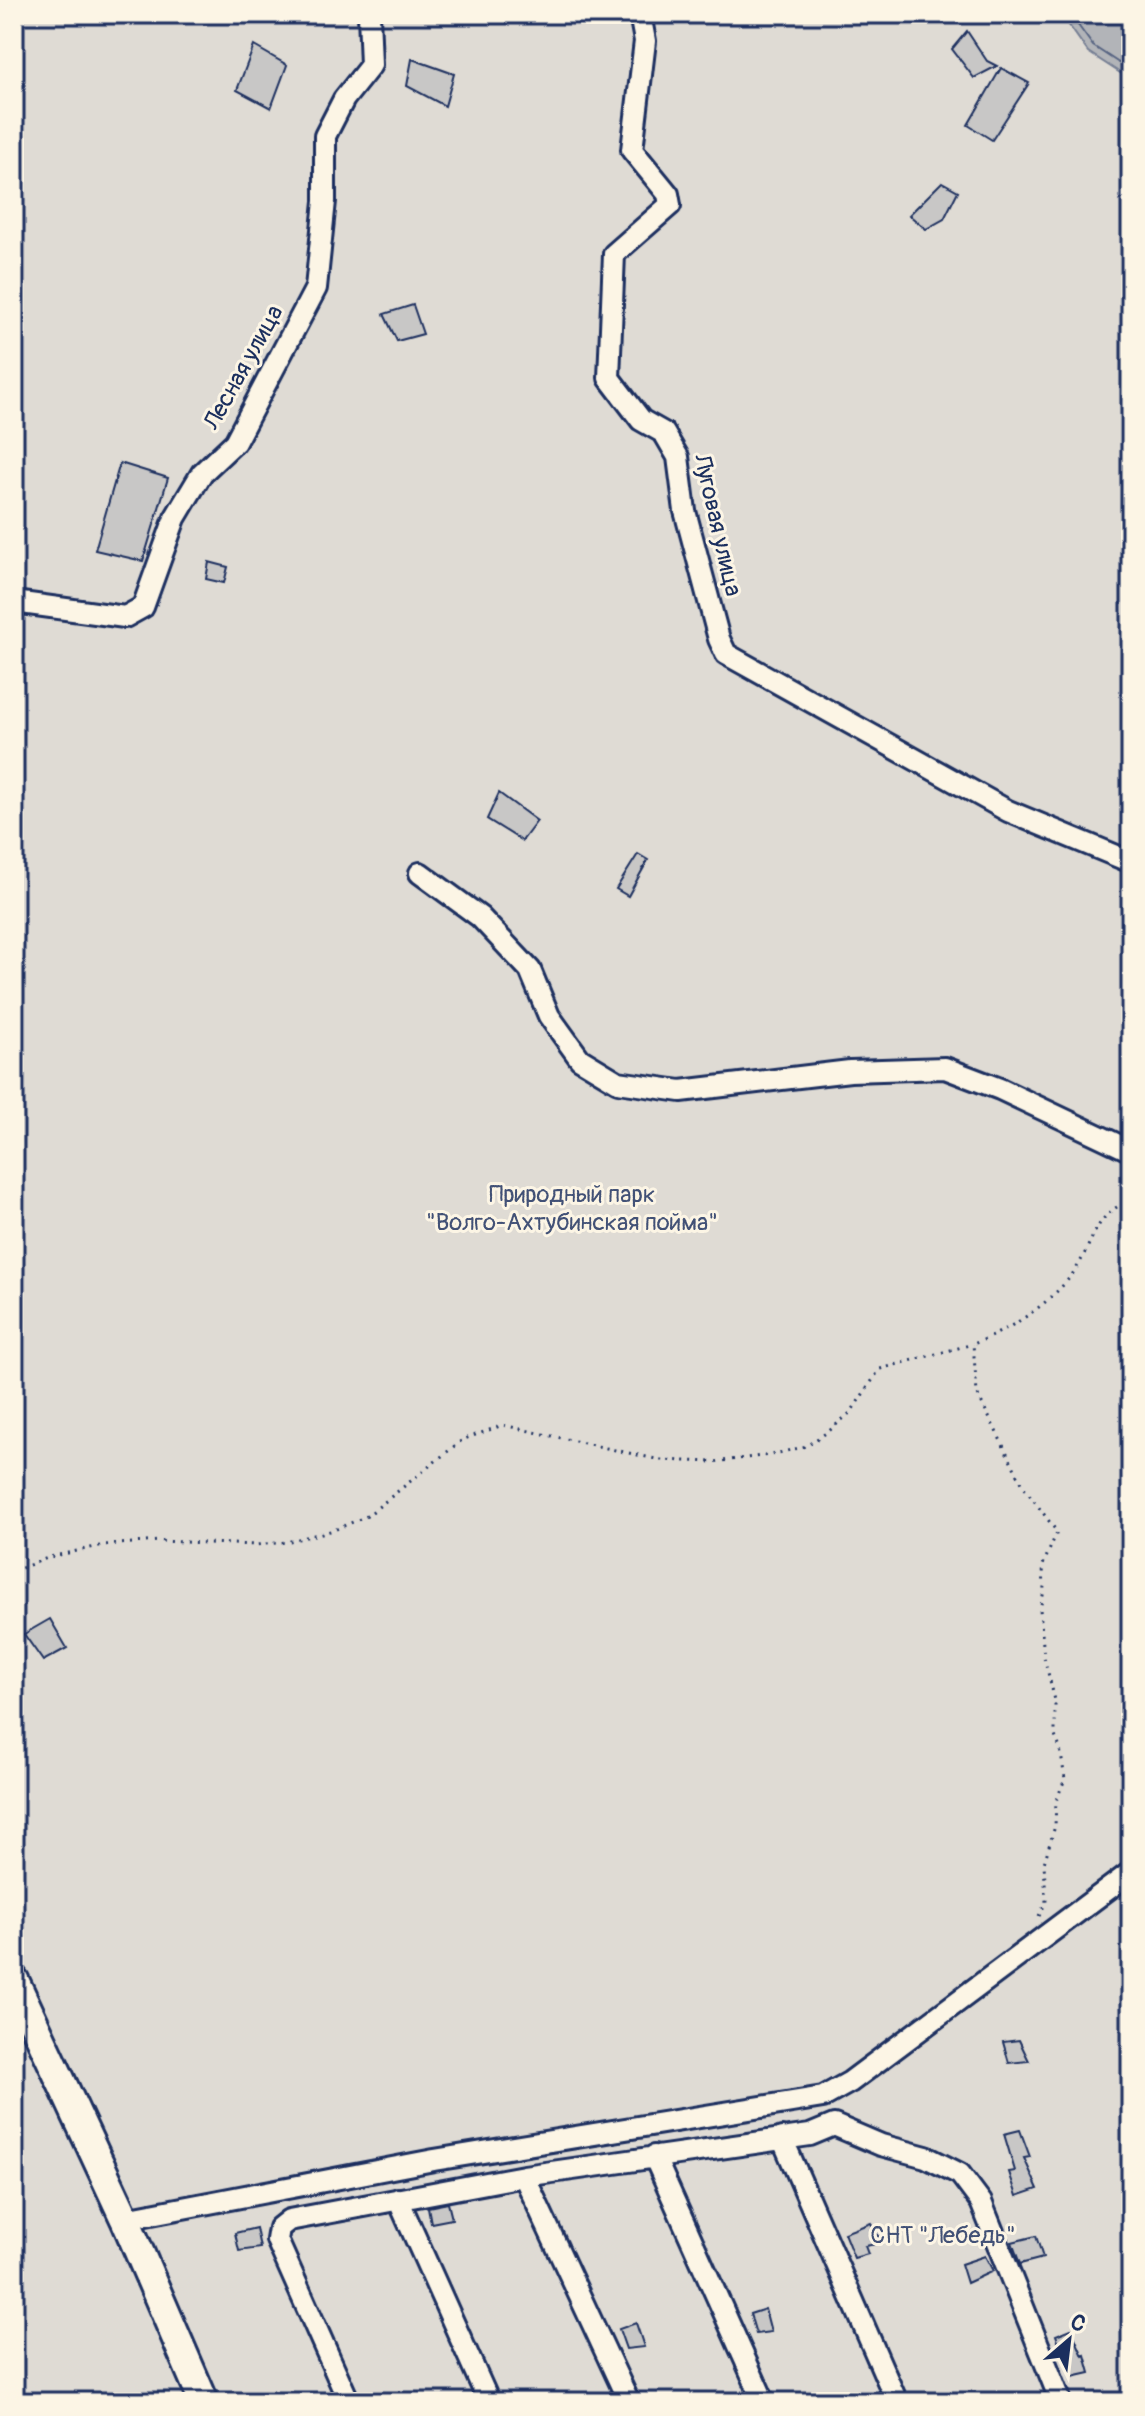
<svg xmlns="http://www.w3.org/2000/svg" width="1145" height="2416" viewBox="0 0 1145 2416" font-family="Pangolin,sans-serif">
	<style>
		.green { fill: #dfdbd4; stroke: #7d8599; stroke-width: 2 }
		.water { fill: #b2b4b8; stroke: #767f94; stroke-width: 2 }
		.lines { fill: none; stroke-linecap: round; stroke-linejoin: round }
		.shore { stroke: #576482; stroke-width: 2 }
		.building { fill: #c8c7c6; stroke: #1b2f5e; stroke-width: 2 }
		.street-casing { stroke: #1b2f5e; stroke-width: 26 }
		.secondary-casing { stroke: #1b2f5e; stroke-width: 34 }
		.path { stroke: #1b2f5e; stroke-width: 3; stroke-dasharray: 2 6; stroke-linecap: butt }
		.street { stroke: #fcf5e5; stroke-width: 20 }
		.secondary { stroke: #fcf5e5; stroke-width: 28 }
		.labels { text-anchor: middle; stroke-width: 6; stroke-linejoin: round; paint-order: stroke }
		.street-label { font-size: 24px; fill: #1b2f5e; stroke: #fcf5e5 }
		.park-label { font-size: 24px; fill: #425176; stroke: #fcf5e5 }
	</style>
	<rect width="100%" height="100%" fill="#fcf5e5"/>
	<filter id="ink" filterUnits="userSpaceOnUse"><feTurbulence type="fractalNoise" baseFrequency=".0125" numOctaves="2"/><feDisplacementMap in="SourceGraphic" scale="16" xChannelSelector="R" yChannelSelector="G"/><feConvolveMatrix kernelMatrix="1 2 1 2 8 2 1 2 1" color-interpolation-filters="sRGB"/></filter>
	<g filter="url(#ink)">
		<path class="green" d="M 14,14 L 1131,14 L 1131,2402 L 14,2402 Z"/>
		<path class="water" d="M 1061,14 L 1131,14 L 1131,80 L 1088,52 Z"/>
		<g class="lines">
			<path class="shore" d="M 1070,14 L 1093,46 L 1131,71"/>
		</g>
		<path class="building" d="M 967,31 L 987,61 L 997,66 L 974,78 L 952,49 Z
			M 254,46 L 287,65 L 271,108 L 237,90 Z
			M 412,59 L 454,74 L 445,106 L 407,86 Z
			M 1001,68 L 1029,83 L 992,140 L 968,125 Z
			M 942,182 L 958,191 L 944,219 L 926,229 L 909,215 Z
			M 413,305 L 423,334 L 397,341 L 384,314 Z
			M 120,463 L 168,478 L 143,561 L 95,550 Z
			M 209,562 L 228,567 L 224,583 L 206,579 Z
			M 499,793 L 537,821 L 522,841 L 487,819 Z
			M 638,854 L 648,860 L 628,896 L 616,889 Z
			M 50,1619 L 67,1648 L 43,1661 L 24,1634 Z
			M 1019,2040 L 1029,2061 L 1009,2063 L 1003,2042 Z
			M 1020,2130 L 1030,2157 L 1024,2158 L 1038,2189 L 1017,2196 L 1009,2172 L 1015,2171 L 1004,2134 Z
			M 448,2203 L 452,2219 L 431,2223 L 428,2207 Z
			M 871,2223 L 882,2243 L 865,2246 L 868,2254 L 854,2258 L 844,2233 Z
			M 256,2228 L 260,2248 L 239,2251 L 235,2233 Z
			M 1036,2236 L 1043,2258 L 1020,2264 L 1012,2242 Z
			M 985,2256 L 993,2271 L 967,2283 L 961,2264 Z
			M 765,2309 L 771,2332 L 756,2334 L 750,2314 Z
			M 636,2323 L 644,2347 L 626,2349 L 619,2329 Z
			M 1071,2329 L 1083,2356 L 1085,2355 L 1090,2373 L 1072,2377 L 1056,2335 Z"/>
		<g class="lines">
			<defs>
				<path id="street" d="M 640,14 L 645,41 L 632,150 L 668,194 L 670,205 L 614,254 L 609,378 L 641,420 L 664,433 L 678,457 L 685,511 L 719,639 L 726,654 L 1008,811 L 1131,862
					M 14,602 L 125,617 L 143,607 L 175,518 L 202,473 L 235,442 L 316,288 L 325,201 L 325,136 L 344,99 L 371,65 L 369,14
					M 420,873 L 480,917 L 530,970 L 549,1016 L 580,1059 L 618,1082 L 681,1091 L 850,1071 L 945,1068 L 1000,1089 L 1131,1151
					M 782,2138 L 897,2402
					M 654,2156 L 764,2402
					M 524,2176 L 629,2402
					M 398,2199 L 489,2402
					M 125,2219 L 434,2160 L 823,2097 L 850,2082 L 1131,1872
					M 349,2402 L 277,2240 L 279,2228 L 289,2220 L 524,2176 L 810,2135 L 834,2125 L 881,2145 L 926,2157 L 960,2174 L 981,2202 L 1061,2402"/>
				<path id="secondary" d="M 14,1980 L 125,2219 L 204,2402"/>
			</defs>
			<use href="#street" class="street-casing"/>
			<use href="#secondary" class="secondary-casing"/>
			<path class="path" d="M 14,1571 L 50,1557 L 104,1545 L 160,1541 L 256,1545 L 286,1542 L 334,1530 L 367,1516 L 462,1440 L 503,1425 L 660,1460 L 713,1462 L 771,1455 L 806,1446 L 829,1431 L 851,1412 L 880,1369 L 973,1344
				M 1039,1916 L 1046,1902 L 1044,1863 L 1055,1826 L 1056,1801 L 1065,1779 L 1060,1748 L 1055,1736 L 1055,1700 L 1044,1657 L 1040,1609 L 1044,1591 L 1043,1565 L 1057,1532 L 1024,1487 L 977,1393 L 973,1344 C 1008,1331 1047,1306 1071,1276 C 1095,1245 1090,1216 1131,1200"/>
			<use href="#street" class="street"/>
			<use href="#secondary" class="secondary"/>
		</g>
	</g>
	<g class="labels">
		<g class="street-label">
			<text transform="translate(243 367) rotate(-61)" y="8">Лесная улица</text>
			<text transform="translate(718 525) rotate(77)" y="8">Луговая улица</text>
		</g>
		<g class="park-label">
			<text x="572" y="1202">Природный парк<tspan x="572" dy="28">"Волго-Ахтубинская пойма"</tspan></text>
			<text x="943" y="2243">СНТ "Лебедь"</text>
		</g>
	</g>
	<rect width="1145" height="2416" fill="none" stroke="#fcf5e5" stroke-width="48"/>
	<rect x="24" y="24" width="1097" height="2368" fill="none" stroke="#1b2f5e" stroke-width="3" filter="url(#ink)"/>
	<g transform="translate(1069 2340) rotate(28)" stroke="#fcf5e5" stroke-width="6" paint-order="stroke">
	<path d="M0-6L14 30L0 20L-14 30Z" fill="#1b2f5e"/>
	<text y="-12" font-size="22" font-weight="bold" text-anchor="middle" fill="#1b2f5e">С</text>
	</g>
</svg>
